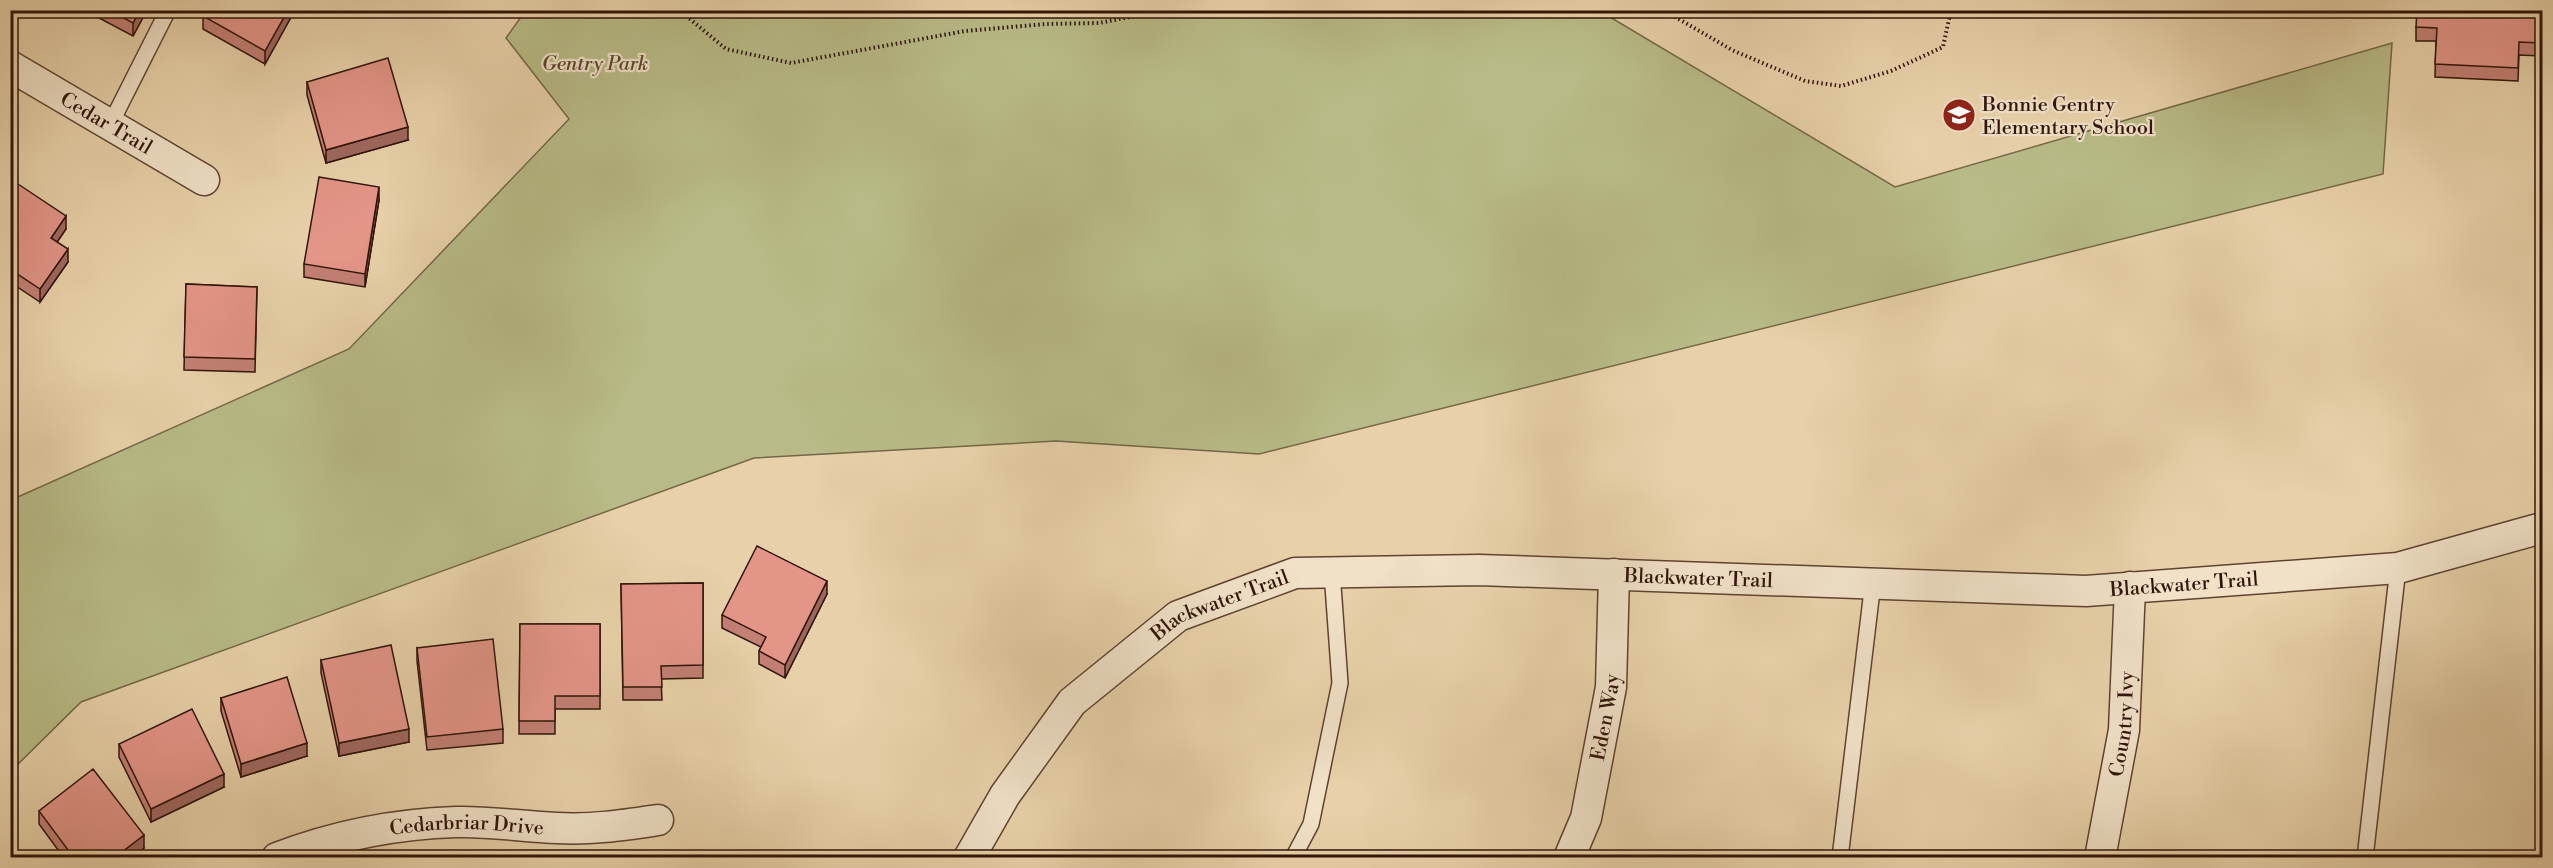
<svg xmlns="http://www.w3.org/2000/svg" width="2553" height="868" viewBox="0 0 2553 868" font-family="'Libre Bodoni',serif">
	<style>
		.green { fill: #b8bb87; stroke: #746848; stroke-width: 1.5 }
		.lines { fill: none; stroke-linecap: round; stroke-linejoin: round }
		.service-casing { stroke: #5f4331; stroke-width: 18 }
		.minor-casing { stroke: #5f4331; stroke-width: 33 }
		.path { stroke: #311409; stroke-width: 4; stroke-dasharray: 1.5 3; stroke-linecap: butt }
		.service { stroke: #f0e1c7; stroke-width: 15 }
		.minor { stroke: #f0e1c7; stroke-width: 30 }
		.wall { fill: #c38075; stroke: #311409; stroke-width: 1.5 }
		.shaded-wall { fill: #9f685f; stroke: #311409; stroke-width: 1.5 }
		.building { fill: #e39588; stroke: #311409; stroke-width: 1.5 }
		.labels { text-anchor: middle; stroke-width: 4.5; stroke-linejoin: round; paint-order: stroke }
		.park-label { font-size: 20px; font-style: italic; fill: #5a462f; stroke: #f0e1c7 }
		.poi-label { font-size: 20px; fill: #311409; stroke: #f0e1c7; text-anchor: start }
		.street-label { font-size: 20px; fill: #311409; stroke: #f0e1c7 }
	</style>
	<rect width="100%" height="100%" fill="#e8d1a9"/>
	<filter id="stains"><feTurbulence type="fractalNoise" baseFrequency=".00333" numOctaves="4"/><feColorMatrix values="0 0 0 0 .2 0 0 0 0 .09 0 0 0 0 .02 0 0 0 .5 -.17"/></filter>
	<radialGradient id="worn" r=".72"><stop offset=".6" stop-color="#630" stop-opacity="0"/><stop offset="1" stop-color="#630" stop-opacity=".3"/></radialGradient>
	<path class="green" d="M 526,10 L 1600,11 L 1895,187 L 2392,43 L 2383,174 L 1259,454 L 1056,441 L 754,458 L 81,702 L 11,771 L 11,500 L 349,349 L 569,119 L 506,38 Z"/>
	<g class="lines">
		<defs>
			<path id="service" d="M 110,125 L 168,10
				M 1293,858 L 1311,824 L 1340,683 L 1332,572
				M 1840,858 L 1873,582
				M 2365,858 L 2398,568"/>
			<g id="minor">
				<path id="s1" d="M 10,66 L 204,180"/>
				<path id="s2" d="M 277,858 C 334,836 395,824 456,822 C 490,821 524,827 557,828 C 592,830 624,825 658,820"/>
				<path id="s3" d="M 969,858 L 1005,795 L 1072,702 L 1178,616 L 1295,573 L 1479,570 L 2086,591 L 2398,568 L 2542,528"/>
				<path id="s4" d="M 1569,858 L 1586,818 L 1611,687 L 1614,574"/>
				<path id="s5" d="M 2100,858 L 2124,730 L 2130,587"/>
			</g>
		</defs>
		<use href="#service" class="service-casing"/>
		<use href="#minor" class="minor-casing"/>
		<path class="path" d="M 679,10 L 726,49 L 791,63 L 965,31 L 1046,24 L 1099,23 L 1166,10
			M 1663,10 L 1732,50 L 1805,81 L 1841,86 L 1891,71 L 1943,47 L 1951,10"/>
		<use href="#service" class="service"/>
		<use href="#minor" class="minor"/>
	</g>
	<path class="wall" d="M 84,10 L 147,10 L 133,36 Z
		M 295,10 L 265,64 L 203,29 L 203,16 Z
		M 2542,10 L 2542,56 L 2519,55 L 2518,81 L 2435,77 L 2436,41 L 2416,41 L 2416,27 Z
		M 307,82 L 408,140 L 326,163 L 307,95 Z
		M 10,183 L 66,229 L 57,242 L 68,262 L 40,302 L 10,282 Z
		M 379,200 L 365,287 L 304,277 L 304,264 Z
		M 186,284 L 257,287 L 255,372 L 184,370 Z
		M 703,583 L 703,678 L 661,679 L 662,700 L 623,700 L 621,584 Z
		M 827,594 L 785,678 L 759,664 L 759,651 L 761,647 L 722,628 L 722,615 Z
		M 520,624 L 600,624 L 600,709 L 555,709 L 555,734 L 519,734 Z
		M 417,648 L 503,729 L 503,743 L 427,750 L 417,661 Z
		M 321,660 L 409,742 L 339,756 L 321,673 Z
		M 221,698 L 307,756 L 241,777 L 221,711 Z
		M 119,744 L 224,787 L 151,822 L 119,757 Z
		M 39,811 L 144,848 L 132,858 L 64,858 L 39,824 Z"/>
	<path class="shaded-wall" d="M 140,10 L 147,10 L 133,36 L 133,23 Z
		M 288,10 L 295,10 L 265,64 L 265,51 Z
		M 408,127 L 408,140 L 326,163 L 326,150 Z
		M 379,187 L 379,200 L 365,287 L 365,274 Z
		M 66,216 L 66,229 L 51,251 L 51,238 Z
		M 68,249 L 68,262 L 40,302 L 40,289 Z
		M 827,581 L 827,594 L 785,678 L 785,665 Z
		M 409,729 L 409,742 L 339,756 L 339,743 Z
		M 307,743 L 307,756 L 241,777 L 241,764 Z
		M 224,774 L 224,787 L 151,822 L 151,809 Z
		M 144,835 L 144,848 L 132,858 L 114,858 Z"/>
	<path class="building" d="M 109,10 L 140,10 L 133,23 Z
		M 206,10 L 288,10 L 265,51 L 203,16 Z
		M 2417,10 L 2542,10 L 2542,43 L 2519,42 L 2518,68 L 2435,64 L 2437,28 L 2416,27 Z
		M 388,58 L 408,127 L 326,150 L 307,82 Z
		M 319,177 L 379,187 L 365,274 L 304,264 Z
		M 12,180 L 66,216 L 51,238 L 68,249 L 40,289 L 10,269 L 10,183 Z
		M 186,284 L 257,287 L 255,359 L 184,357 Z
		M 757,546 L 827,581 L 785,665 L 759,651 L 766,637 L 722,615 Z
		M 703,583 L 703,665 L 661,666 L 662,687 L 623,687 L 621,584 Z
		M 520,624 L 600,624 L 600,696 L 555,696 L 555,721 L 519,721 Z
		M 493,639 L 503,729 L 427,737 L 417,648 Z
		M 391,645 L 409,729 L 339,743 L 321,660 Z
		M 287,677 L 307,743 L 241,764 L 221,698 Z
		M 192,709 L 224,774 L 151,809 L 119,744 Z
		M 93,769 L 144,835 L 114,858 L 74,858 L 39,811 Z
		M 37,851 L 42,858 L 30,858 Z"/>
	<defs>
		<symbol id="school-disc" viewBox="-11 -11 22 22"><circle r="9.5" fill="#8f2418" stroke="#f0e1c7"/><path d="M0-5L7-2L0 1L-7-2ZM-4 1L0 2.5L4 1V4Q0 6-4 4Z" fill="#fff"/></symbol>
	</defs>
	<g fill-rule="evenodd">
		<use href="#school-disc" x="1940" y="96" width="38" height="38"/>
	</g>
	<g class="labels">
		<g class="park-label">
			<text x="595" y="70">Gentry Park</text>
		</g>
		<g class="poi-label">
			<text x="1982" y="111">Bonnie Gentry<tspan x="1982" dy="23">Elementary School</tspan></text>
		</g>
		<g class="street-label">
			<text dy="7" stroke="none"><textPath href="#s1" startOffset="112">Cedar Trail</textPath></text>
			<text dy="7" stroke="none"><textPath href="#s3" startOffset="852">Blackwater Trail</textPath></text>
			<text dy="7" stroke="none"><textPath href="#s3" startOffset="1338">Blackwater Trail</textPath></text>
			<text dy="7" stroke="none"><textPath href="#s3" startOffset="366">Blackwater Trail</textPath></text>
			<text dy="7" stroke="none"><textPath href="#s4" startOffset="146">Eden Way</textPath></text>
			<text dy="7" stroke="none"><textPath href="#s5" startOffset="136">Country Ivy</textPath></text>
			<text dy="7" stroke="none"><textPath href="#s2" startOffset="194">Cedarbriar Drive</textPath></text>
		</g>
	</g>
	<rect width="2553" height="868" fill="none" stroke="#e8d1a9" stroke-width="36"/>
	<rect x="12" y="12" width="2529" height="844" fill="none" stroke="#311409" stroke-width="3"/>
	<rect x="18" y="18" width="2517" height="832" fill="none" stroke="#311409" stroke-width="1.5"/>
	<rect width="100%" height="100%" filter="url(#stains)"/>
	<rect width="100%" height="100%" fill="url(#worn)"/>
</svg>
